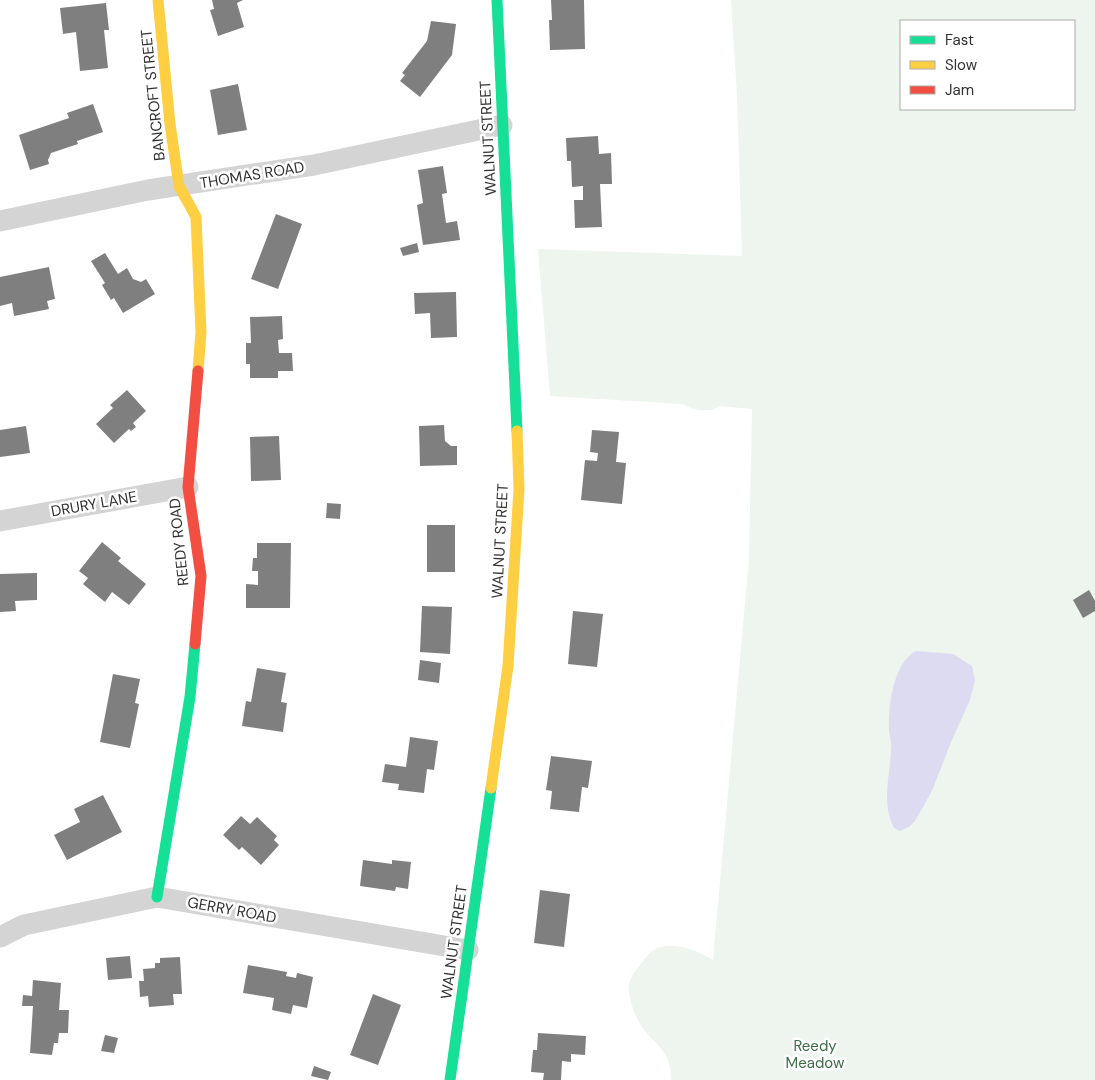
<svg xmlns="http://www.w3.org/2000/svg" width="1095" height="1080" viewBox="0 0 1095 1080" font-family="'DM Sans',sans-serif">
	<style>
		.green { fill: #edf5ee; fill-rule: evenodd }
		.water { fill: #dddbf2 }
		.building { fill: #7f7f7f }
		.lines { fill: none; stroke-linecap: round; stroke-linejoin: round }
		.street { stroke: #d4d4d4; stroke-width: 21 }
		.fast { stroke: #16e098; stroke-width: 11 }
		.slow { stroke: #ffcf43; stroke-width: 11 }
		.jam { stroke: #f24e42; stroke-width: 11 }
		.labels { text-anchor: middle; stroke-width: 5; stroke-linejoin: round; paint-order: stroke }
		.street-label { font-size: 15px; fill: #303030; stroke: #fff }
		.park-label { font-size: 15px; fill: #3e6c49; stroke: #fff }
	</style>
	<rect width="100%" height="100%" fill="#fff"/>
	<path class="green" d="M 731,0 L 1095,0 L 1095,1080 L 671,1080 C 671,1054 661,1049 645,1031 C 637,1022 631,1005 629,993 C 627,984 632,975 637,969 C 642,963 649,952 655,949 C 672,940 700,951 713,960 L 749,558 L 752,409 L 720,406 L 712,410 L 699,410 L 688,407 L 683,404 L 550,396 L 538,249 L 742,256 L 737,96 ZM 901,21 L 1074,21 L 1074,109 L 901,109 Z"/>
	<path class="water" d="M 916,651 L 953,654 L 972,666 L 975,680 L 970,700 L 951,742 L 932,791 L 915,821 L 909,827 L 900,831 L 894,828 C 881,802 890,777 891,750 C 892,743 890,737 889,731 C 888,707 893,663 916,651 Z"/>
	<path class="building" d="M 212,0 L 243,0 L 237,3 L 244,27 L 218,36 L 210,10 L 214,9 Z
		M 551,0 L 584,0 L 585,49 L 550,50 L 549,20 L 552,20 Z
		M 106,3 L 109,30 L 104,30 L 108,68 L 80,71 L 76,32 L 63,34 L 60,8 Z
		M 431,21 L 456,24 L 452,55 L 420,97 L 400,81 L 405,75 L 402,73 L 427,41 Z
		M 238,84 L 247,130 L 218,135 L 210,90 Z
		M 93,104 L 103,132 L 77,141 L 78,144 L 51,153 L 48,160 L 49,164 L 30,170 L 19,135 L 69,118 L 67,113 Z
		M 598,136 L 599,154 L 611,153 L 612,184 L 600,184 L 602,227 L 575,228 L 574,200 L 583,200 L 583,186 L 572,187 L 571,161 L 567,161 L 566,138 Z
		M 443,166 L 447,193 L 442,194 L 446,223 L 457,221 L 460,240 L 423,245 L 417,205 L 423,203 L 418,170 Z
		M 276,214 L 302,224 L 278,289 L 251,279 Z
		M 417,243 L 419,252 L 403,256 L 400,248 Z
		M 105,253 L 118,274 L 127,268 L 133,279 L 141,282 L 146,279 L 155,294 L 123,313 L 114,298 L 111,300 L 102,285 L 105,283 L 91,261 Z
		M 49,267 L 55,299 L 47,301 L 49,309 L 14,316 L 12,303 L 0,306 L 0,277 Z
		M 456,292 L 457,337 L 431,338 L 430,313 L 415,314 L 414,293 Z
		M 282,316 L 283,339 L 278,340 L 279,353 L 292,353 L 293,371 L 278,371 L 278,378 L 250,378 L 250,364 L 246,364 L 246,343 L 251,343 L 250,317 Z
		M 127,390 L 146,411 L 133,423 L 136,427 L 131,431 L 129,429 L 114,443 L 96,424 L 113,408 L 110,405 Z
		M 444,425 L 445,441 L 451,446 L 457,446 L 457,465 L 420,466 L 419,426 Z
		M 26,426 L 30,453 L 0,457 L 0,430 Z
		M 592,430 L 619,432 L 616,462 L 626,463 L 622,504 L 581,500 L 585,460 L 597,461 L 598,453 L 590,452 Z
		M 279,436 L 281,480 L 251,481 L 250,437 Z
		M 327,503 L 341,504 L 340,519 L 326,518 Z
		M 427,525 L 455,525 L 455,572 L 427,572 Z
		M 102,542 L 121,558 L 118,561 L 146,584 L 129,605 L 112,592 L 105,602 L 83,584 L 88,578 L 79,571 Z
		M 257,543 L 291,543 L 290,608 L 246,608 L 246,584 L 258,585 L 258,571 L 252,571 L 253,558 L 257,558 Z
		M 37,573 L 37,600 L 15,601 L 16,611 L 0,612 L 0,574 Z
		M 1089,590 L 1095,601 L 1095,611 L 1083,618 L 1073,600 Z
		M 422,606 L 452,607 L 450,654 L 420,652 Z
		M 573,611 L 603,614 L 597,667 L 568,664 Z
		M 420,660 L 441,663 L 439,683 L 418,680 Z
		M 257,668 L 286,673 L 281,702 L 287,703 L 283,732 L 242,726 L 246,701 L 251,702 Z
		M 113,674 L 140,679 L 135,703 L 139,704 L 130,748 L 100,742 Z
		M 410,737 L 438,741 L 434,770 L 427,769 L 424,793 L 398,790 L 399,784 L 382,782 L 385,764 L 406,767 Z
		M 551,756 L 592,761 L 588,788 L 582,787 L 579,812 L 550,809 L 552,791 L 546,790 Z
		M 103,795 L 122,832 L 67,860 L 54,835 L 80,822 L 74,809 Z
		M 241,816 L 250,824 L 257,817 L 277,836 L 274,840 L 279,845 L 261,865 L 242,847 L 239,850 L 223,835 Z
		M 363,860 L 392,864 L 392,860 L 411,862 L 408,889 L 396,887 L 395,891 L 360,886 Z
		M 540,890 L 570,894 L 564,947 L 534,943 Z
		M 130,956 L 132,978 L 108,980 L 106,958 Z
		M 180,957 L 182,994 L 173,994 L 174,1005 L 149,1007 L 148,996 L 140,997 L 139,981 L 144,981 L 143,969 L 155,968 L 155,963 L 160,963 L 160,958 Z
		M 248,965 L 287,972 L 286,976 L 296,978 L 297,973 L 313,977 L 307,1008 L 293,1005 L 291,1014 L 272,1010 L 274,998 L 243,993 Z
		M 33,980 L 61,983 L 59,1010 L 69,1010 L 68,1033 L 59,1033 L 58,1043 L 54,1043 L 52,1055 L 30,1053 L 33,1006 L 22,1006 L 23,995 L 32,996 Z
		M 373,994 L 401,1005 L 378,1065 L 350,1055 Z
		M 538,1033 L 586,1036 L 585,1055 L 571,1054 L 571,1062 L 562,1061 L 561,1080 L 543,1080 L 544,1073 L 531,1072 L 533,1050 L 537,1050 Z
		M 105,1035 L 118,1038 L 114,1053 L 101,1051 Z
		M 314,1066 L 331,1072 L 328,1080 L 311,1076 Z"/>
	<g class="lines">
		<path class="street" d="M 0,221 L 148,190 L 314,165 L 502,125
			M 0,521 L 188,487
			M 0,937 L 24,925 L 157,897 L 468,950"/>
		<path class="fast" d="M 497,0 L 517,431
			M 157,897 L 190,697 L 195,644
			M 450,1080 L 491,788"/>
		<path class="slow" d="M 158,0 L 170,124 L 179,186 L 196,217 L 201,332 L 198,371
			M 491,788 L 508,666 L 519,489 L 517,431"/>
		<path class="jam" d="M 195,644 L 201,576 L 188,487 L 198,371"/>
	</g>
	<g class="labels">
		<g class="street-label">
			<text transform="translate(153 95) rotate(-96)" y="5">BANCROFT STREET</text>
			<text transform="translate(488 138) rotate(-93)" y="5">WALNUT STREET</text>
			<text transform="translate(252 175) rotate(-9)" y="5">THOMAS ROAD</text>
			<text transform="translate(94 504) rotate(-10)" y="5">DRURY LANE</text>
			<text transform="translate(500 541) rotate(-87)" y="5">WALNUT STREET</text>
			<text transform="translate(179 542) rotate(-96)" y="5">REEDY ROAD</text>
			<text transform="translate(232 910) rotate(10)" y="5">GERRY ROAD</text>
			<text transform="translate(454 942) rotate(-82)" y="5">WALNUT STREET</text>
		</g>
		<g class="park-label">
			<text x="815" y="1051">Reedy<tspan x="815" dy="17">Meadow</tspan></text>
		</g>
	</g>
	<rect x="900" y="20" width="175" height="90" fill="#ffffff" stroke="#acacac"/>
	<rect x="910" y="36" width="25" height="8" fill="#16e098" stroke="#acacac"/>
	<text x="945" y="45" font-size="15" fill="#303030">Fast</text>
	<rect x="910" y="61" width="25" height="8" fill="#ffcf43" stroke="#acacac"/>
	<text x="945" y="70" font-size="15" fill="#303030">Slow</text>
	<rect x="910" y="86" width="25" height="8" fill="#f24e42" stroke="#acacac"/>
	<text x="945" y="95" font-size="15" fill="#303030">Jam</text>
</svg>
